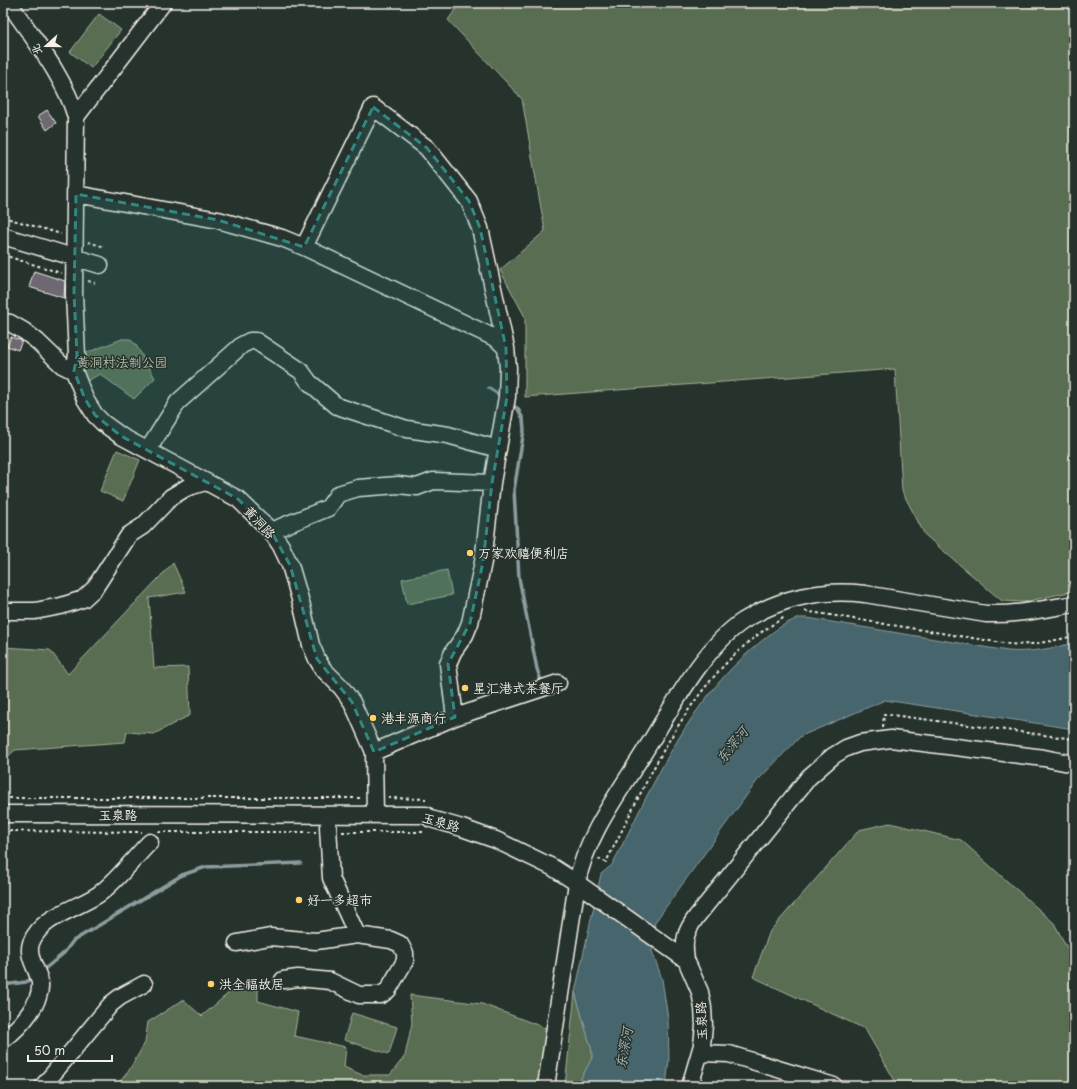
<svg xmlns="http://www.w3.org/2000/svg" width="1077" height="1089" viewBox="0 0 1077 1089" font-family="'Playpen Sans','LXGW WenKai TC',sans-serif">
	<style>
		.green { fill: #586d51; stroke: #a6af9c }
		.water { fill: #46656c; stroke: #8c9d9e }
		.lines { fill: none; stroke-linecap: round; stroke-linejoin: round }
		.stream { stroke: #8c9d9e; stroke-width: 3.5 }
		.building { fill: #6d6771; stroke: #f4f1e8 }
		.minor-casing { stroke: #f4f1e8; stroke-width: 19 }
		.path { stroke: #f4f1e8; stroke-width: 2; stroke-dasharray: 3 3; stroke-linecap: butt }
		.minor { stroke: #26332d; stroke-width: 16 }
		.marked { fill: #318880; fill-opacity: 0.2; stroke: #318880; stroke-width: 3; stroke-dasharray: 8 5; stroke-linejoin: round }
		.poi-dot { fill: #ffd166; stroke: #26332d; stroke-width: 1.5 }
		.labels { text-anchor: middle; stroke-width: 3; stroke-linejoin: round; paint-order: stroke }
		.park-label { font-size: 13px; fill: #b6bcac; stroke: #26332d }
		.street-label { font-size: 13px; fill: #f4f1e8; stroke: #26332d }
		.poi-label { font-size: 13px; fill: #f4f1e8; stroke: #26332d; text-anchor: start }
		.water-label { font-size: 14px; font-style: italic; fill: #aeb9b6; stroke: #26332d }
	</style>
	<rect width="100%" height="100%" fill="#26332d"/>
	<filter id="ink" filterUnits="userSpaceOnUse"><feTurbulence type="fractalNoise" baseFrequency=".025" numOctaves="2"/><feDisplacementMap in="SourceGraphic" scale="8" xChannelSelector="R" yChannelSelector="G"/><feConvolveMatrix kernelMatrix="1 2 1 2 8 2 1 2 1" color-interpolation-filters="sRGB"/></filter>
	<g filter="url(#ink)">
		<path class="green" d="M 460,3 L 1074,3 L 1074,591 L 1024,602 L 1002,601 L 925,535 L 902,491 L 895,369 L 525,397 L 525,317 L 500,270 L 545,231 L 522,99 L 448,20 Z
			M 99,14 L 121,30 L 91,68 L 70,52 Z
			M 122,339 L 130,339 L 136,345 L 155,378 L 134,399 L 100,374 L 85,382 L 80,372 L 81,355 Z
			M 117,450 L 140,460 L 123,501 L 100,491 Z
			M 173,563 L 186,592 L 149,598 L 154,668 L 188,667 L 190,715 L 154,734 L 127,732 L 125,742 L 15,750 L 3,761 L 4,647 L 50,650 L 68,674 Z
			M 447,570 L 452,595 L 407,604 L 402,579 Z
			M 890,823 L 961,840 L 1054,923 L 1074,961 L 1074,1086 L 898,1086 L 865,1029 L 753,977 L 770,931 L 859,830 Z
			M 238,985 L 258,986 L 258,1001 L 298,1012 L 294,1036 L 346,1047 L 344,1067 L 362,1075 L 390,1075 L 405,1056 L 412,1023 L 410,995 L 482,1004 L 548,1029 L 543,1086 L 116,1086 L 128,1072 L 145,1043 L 148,1022 L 183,1000 L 202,1016 Z
			M 575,992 L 592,1051 L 592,1058 L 577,1086 L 565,1086 Z
			M 352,1013 L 397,1027 L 389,1054 L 344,1040 Z"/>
		<path class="water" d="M 799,618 L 807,618 L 1008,651 C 1031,653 1052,648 1074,643 L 1074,729 L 885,700 L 801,736 L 757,781 L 655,922 L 652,951 L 662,979 L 668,1019 L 669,1060 L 666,1086 L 577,1086 L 592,1058 L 592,1051 L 575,992 L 601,874 L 612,865 C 653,786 687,702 758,644 C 770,634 783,623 799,618 Z"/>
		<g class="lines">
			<path class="stream" d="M 489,388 L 501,396
				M 511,404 L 518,409 L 523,419 L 524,430 L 514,490 L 519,578 L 537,669 L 542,683
				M 41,972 L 64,953 L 73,941 L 182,875 L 206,867 L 301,863
				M 3,985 L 26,982 L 34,977"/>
		</g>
		<path class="building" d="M 47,110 L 56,123 L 47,130 L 38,116 Z
			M 34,271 L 65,281 L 64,298 L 29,287 Z
			M 11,337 L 22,341 L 18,350 L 7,346 Z"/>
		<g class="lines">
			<defs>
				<path id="minor" d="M 9,3 C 32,37 65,77 76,117
					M 163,3 L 76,117 L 74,294 L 77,355 L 74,371 L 85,399 L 95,415 L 103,423 L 121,436 L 238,499 L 271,531 L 281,546 L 290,565 L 302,606 L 311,645 L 317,659 L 323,669 L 341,687 L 352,702 L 374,752 L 375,815
					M 76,194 L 218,220 L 282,238 L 304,247 L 497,339 L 506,348
					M 3,236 L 100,265
					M 304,247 L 373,107 L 427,148 L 469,201 L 480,228 L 506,348 L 508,368 L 507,397 L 492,483 L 483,562 L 470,623 L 465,635 L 453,652 L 448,664 L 455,717
					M 3,322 L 10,323 L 24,331 L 37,341 L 62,365 L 74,371
					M 148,450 L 178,402 L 242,345 L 250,341 L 256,341 L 301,371 L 309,382 L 337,406 L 407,429 L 448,435 L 498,449
					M 271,531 L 328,508 L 338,494 L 358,488 L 398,485 L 417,487 L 433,481 L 492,483
					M 3,610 L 9,611 L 35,611 L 61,606 L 83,599 L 94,589 L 129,535 L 143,526 L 171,497 L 186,488 L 205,482
					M 374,752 L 455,717 L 558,683
					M 3,814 L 426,815 L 431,819 L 462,828 L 496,840 L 552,867 L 577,883 L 686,960 L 700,992 L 703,1008 L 704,1025 L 702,1045 L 690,1086
					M 237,943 L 270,937 L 316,941 L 357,935
					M 686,960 C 683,940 685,932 697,916 L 809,777 L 833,756 L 846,748 L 860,743 L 891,739 L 1044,758 L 1074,764
					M 283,980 L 298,978 L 330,981 L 359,995 L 381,995 L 388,990 L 405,961 L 405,953 L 400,944 L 391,940 L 357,935 L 331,878 L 328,827
					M 3,1040 C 19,1028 46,1000 39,978 C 35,966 27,955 31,943 C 41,916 77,909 99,894 C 116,882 135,857 150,842
					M 701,1053 L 729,1054 L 834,1086
					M 43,1086 L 111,1004 L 120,997 L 144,984
					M 546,1086 L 577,883 C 586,835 621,790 646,749 C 672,708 703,648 743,621 C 780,598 822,589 865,594 L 986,614 C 1016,615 1044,609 1074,604"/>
			</defs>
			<use href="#minor" class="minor-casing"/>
			<path class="path" d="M 3,217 L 61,234
				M 88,242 L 105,247
				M 3,255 L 61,273
				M 88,281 L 95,283
				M 805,611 L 1009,644 C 1031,646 1052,641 1074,636
				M 883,727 L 884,714 L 1074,739
				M 3,798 L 362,798
				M 388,798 L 426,799
				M 3,831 L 142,832
				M 158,832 L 316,832
				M 342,832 L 426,832
				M 598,859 L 606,862 C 652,773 693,669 785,617"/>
			<use href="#minor" class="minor"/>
		</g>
	</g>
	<path class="marked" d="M 373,107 L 427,148 L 469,201 L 480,228 L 506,348 L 507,397 L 492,483 L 483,562 L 470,623 L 448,664 L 455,717 L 374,752 L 352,702 L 317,659 L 290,565 L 271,531 L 238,499 L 121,436 L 95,415 L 85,399 L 74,371 L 77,355 L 74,294 L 76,194 L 218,220 L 304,247 Z"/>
	<g class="poi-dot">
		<circle cx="470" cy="553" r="4"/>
		<circle cx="465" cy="688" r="4"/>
		<circle cx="373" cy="718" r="4"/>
		<circle cx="299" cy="900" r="4"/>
		<circle cx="211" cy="984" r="4"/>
	</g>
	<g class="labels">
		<g class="park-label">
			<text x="122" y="367">黄洞村法制公园</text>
		</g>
		<g class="street-label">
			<text transform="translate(260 522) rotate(47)" y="5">黄洞路</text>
			<text x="118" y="820">玉泉路</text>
			<text transform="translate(441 822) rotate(16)" y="5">玉泉路</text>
			<text transform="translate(701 1021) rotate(-92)" y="5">玉泉路</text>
		</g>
		<g class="poi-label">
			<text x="478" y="558">万家欢禧便利店</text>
			<text x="473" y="693">星汇港式茶餐厅</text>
			<text x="381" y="723">港丰源商行</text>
			<text x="307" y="905">好一多超市</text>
			<text x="219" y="989">洪全福故居</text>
		</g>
		<g class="water-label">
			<text transform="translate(732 745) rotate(-51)" y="5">东深河</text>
			<text transform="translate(624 1048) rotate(-80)" y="5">东深河</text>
		</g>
	</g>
	<rect width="1077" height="1089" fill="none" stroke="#26332d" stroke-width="16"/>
	<rect x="8" y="8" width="1061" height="1073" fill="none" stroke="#f4f1e8" stroke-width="1.5" filter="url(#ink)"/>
	<g transform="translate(46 46) rotate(249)" stroke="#26332d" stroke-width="3" paint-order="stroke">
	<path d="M0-3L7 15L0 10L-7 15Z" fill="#f4f1e8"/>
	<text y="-6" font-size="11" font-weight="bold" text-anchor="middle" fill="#f4f1e8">北</text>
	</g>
	<path d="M28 1055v6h84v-6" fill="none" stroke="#f4f1e8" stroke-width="2"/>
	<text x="34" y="1055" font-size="12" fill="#f4f1e8" stroke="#26332d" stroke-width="3" paint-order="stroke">50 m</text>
</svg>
